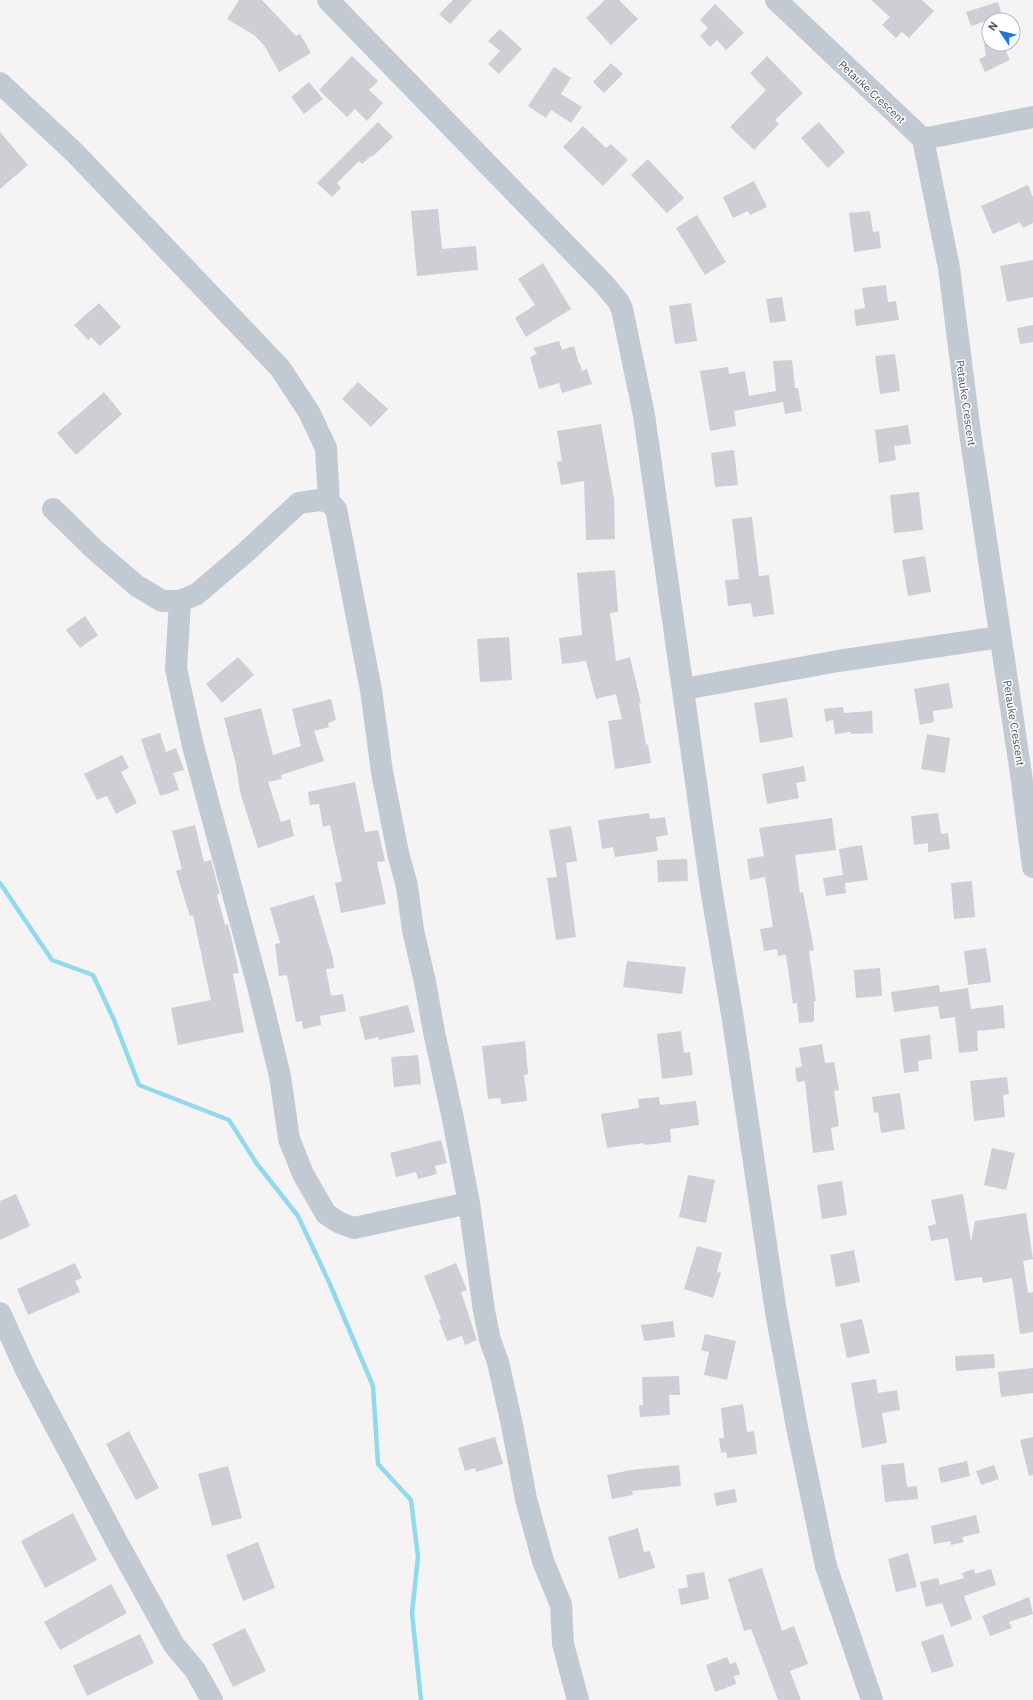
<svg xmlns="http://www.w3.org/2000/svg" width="1033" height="1700" viewBox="0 0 1033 1700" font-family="'IBM Plex Sans',sans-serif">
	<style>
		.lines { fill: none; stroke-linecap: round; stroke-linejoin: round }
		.stream { stroke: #90daee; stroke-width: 4.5 }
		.building { fill: #cdcfd5 }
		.minor { stroke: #c1cad2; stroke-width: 22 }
		.labels { text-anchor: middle; stroke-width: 3; stroke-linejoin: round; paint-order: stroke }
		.street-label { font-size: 11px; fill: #4a5661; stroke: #fff }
	</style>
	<rect width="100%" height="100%" fill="#f5f3f3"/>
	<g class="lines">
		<path class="stream" d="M 0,883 L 52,960 L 93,975 L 114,1020 L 139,1085 L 229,1120 L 257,1164 L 298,1216 L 329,1282 L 373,1386 L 378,1464 L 411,1500 L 418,1557 L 412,1613 L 421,1700"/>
	</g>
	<path class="building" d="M 239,0 L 262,0 L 296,36 L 300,34 L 311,53 L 279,72 L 264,45 L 254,35 L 227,19 Z
		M 453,0 L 472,0 L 450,24 L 439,14 Z
		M 605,0 L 619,0 L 638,19 L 611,45 L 586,18 Z
		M 871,0 L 922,0 L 934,11 L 909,38 L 902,32 L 896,38 L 882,25 L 890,17 Z
		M 998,2 L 1002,16 L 971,26 L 966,12 Z
		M 715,4 L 744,33 L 726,50 L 717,40 L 710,47 L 700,36 L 708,28 L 700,20 Z
		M 500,29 L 522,49 L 499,74 L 488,64 L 500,51 L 488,41 Z
		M 984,44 L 1003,44 L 1010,60 L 985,72 L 979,59 L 986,56 Z
		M 352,56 L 378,81 L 369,90 L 383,103 L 367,121 L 355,109 L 347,117 L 319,90 Z
		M 767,56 L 803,93 L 775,120 L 779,124 L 754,150 L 730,127 L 766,90 L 750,73 Z
		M 611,63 L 623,74 L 604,93 L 593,82 Z
		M 554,67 L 571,78 L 561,94 L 582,107 L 571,123 L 551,110 L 546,118 L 528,106 Z
		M 309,82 L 323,99 L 304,114 L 291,97 Z
		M 378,122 L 393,137 L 372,157 L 371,156 L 362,164 L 359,161 L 337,183 L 341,188 L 332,197 L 317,183 Z
		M 819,122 L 845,152 L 828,168 L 801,138 Z
		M 583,126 L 606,148 L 611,144 L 628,160 L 603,186 L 563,147 Z
		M 0,132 L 28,165 L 0,189 Z
		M 648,159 L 684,198 L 667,213 L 631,175 Z
		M 754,181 L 767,207 L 750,215 L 748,211 L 733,218 L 723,197 Z
		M 1028,185 L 1033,197 L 1033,223 L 1023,228 L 1020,222 L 993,234 L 981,206 Z
		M 438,209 L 442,249 L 476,246 L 478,270 L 417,276 L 411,211 Z
		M 870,211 L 873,232 L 879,231 L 881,248 L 854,252 L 849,213 Z
		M 697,215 L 726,262 L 705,275 L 676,228 Z
		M 1033,260 L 1033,297 L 1007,302 L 1000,266 Z
		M 543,263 L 571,309 L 526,337 L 515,318 L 535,305 L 518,279 Z
		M 886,285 L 888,302 L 896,301 L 899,320 L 856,326 L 854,310 L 865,308 L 862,288 Z
		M 782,297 L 786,321 L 770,323 L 766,299 Z
		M 99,303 L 121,327 L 100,346 L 91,337 L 88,340 L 74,325 Z
		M 691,303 L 697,341 L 675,344 L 669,306 Z
		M 1033,325 L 1033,342 L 1020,344 L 1017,328 Z
		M 559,341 L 562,350 L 574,346 L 579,364 L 580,363 L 582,371 L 587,369 L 592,384 L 562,393 L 559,383 L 539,389 L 530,357 L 537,354 L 533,348 Z
		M 895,354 L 900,391 L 880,394 L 875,356 Z
		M 792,360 L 795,388 L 798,388 L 802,411 L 785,414 L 783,402 L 734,411 L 736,426 L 710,431 L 700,371 L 728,367 L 729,374 L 745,371 L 749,396 L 776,391 L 773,361 Z
		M 358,382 L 388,409 L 371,427 L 342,399 Z
		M 104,392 L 122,414 L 76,455 L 57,433 Z
		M 601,424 L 614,499 L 615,539 L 586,540 L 584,481 L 561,485 L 557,462 L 562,461 L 557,431 Z
		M 908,425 L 911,444 L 894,446 L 896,460 L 879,463 L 875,430 Z
		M 734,450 L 738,485 L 715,487 L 711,453 Z
		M 919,492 L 923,530 L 894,533 L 890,495 Z
		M 752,517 L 759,576 L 769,575 L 774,614 L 753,617 L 751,603 L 728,606 L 725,580 L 739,579 L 732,519 Z
		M 925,556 L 931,592 L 908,596 L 902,560 Z
		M 615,570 L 618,612 L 610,613 L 616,661 L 630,657 L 641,703 L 639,703 L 646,745 L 648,744 L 651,763 L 615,769 L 608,721 L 622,719 L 616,694 L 596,699 L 586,661 L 562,664 L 559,638 L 582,635 L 577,573 Z
		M 85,616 L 98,635 L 80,648 L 66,630 Z
		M 509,637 L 512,680 L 480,682 L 477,639 Z
		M 238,657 L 254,675 L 222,703 L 206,684 Z
		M 949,683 L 953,708 L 933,711 L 934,722 L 920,725 L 914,689 Z
		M 787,698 L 793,737 L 760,743 L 754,703 Z
		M 331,699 L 336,720 L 328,723 L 329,727 L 314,731 L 324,761 L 281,775 L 282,779 L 268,782 L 281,822 L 290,819 L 294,836 L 258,848 L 240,792 L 236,765 L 224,718 L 261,708 L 273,755 L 301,746 L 292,709 Z
		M 843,707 L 844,713 L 872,711 L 873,733 L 851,734 L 851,732 L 835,734 L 833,720 L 826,722 L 824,709 Z
		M 160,733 L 166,752 L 176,748 L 184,770 L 173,773 L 179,790 L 160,796 L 141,739 Z
		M 927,734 L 950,738 L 945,773 L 921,769 Z
		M 122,755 L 129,768 L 121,772 L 137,803 L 116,814 L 107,796 L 97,800 L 84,774 Z
		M 804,766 L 806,781 L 796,783 L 799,798 L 767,804 L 762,774 Z
		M 355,782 L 365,832 L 378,830 L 385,861 L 377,862 L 386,904 L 341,913 L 335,883 L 342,881 L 330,825 L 323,827 L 319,804 L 310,805 L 308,792 Z
		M 649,813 L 650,819 L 665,817 L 668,835 L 656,837 L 658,851 L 615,857 L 613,847 L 602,849 L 598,820 Z
		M 938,813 L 941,834 L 948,833 L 950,849 L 928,852 L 928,843 L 914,845 L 911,816 Z
		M 832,818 L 836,850 L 795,855 L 800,893 L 803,892 L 814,950 L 809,951 L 816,1001 L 814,1001 L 814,1022 L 799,1023 L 797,1003 L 793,1004 L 786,955 L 778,956 L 777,949 L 764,951 L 760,929 L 773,927 L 765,877 L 750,880 L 747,859 L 764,856 L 759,828 Z
		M 195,825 L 204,862 L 211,860 L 220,894 L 217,895 L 225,925 L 228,924 L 231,936 L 239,973 L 233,974 L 244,1032 L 178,1045 L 171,1008 L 211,1000 L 193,915 L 190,916 L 176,871 L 182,869 L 172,831 Z
		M 571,826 L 577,861 L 566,863 L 576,937 L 556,940 L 547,878 L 557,877 L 549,830 Z
		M 862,845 L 868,880 L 845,883 L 846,893 L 826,896 L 823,878 L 843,875 L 839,849 Z
		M 687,859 L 688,881 L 658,882 L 657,860 Z
		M 972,881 L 975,917 L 954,919 L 951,883 Z
		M 314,895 L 333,959 L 334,968 L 326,969 L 331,996 L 343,994 L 346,1011 L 320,1016 L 321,1025 L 303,1029 L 302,1021 L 296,1022 L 287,975 L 279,976 L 275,944 L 280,943 L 270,908 Z
		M 986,948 L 991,982 L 968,985 L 964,951 Z
		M 627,961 L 686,967 L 682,994 L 623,987 Z
		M 880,968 L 882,996 L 856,998 L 854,970 Z
		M 939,985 L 940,992 L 968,988 L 971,1009 L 1003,1005 L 1005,1028 L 977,1031 L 978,1051 L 959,1053 L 955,1017 L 940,1019 L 938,1006 L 894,1012 L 891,992 Z
		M 408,1005 L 415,1032 L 379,1040 L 378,1037 L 365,1040 L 359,1017 Z
		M 681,1031 L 684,1053 L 690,1052 L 693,1075 L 662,1079 L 657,1034 Z
		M 930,1035 L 932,1059 L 918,1061 L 919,1071 L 904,1073 L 900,1039 Z
		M 525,1041 L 528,1074 L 524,1075 L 527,1101 L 501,1104 L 500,1098 L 488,1099 L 482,1046 Z
		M 822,1044 L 825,1063 L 834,1062 L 839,1090 L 834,1091 L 839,1126 L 831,1128 L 834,1150 L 813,1153 L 805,1081 L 797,1082 L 795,1068 L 802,1067 L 799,1048 Z
		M 418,1055 L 421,1084 L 394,1087 L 391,1057 Z
		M 1007,1077 L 1009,1094 L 1003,1095 L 1005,1117 L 974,1121 L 970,1081 Z
		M 900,1093 L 905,1129 L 881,1133 L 878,1112 L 874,1113 L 872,1097 Z
		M 659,1097 L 660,1105 L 696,1101 L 699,1125 L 670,1129 L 671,1142 L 644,1145 L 644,1143 L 607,1148 L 601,1114 L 639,1108 L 638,1099 Z
		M 441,1140 L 447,1163 L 435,1166 L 437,1174 L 418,1179 L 416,1172 L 396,1177 L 390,1153 Z
		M 992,1148 L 1015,1153 L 1006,1190 L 984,1185 Z
		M 688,1175 L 715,1180 L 706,1223 L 679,1217 Z
		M 842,1181 L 847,1215 L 822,1219 L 817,1185 Z
		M 16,1194 L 30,1226 L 0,1240 L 0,1201 Z
		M 963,1194 L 971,1242 L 975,1221 L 1026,1213 L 1033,1259 L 1023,1261 L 1028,1293 L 1033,1292 L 1033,1332 L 1020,1334 L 1012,1278 L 983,1283 L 982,1277 L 955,1281 L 948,1238 L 931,1241 L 928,1226 L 936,1224 L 931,1200 Z
		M 697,1246 L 722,1253 L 717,1272 L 721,1273 L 713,1298 L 684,1289 Z
		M 854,1250 L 860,1282 L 836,1287 L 830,1255 Z
		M 75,1263 L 82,1278 L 75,1281 L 80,1292 L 28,1315 L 17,1289 Z
		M 456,1263 L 467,1290 L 461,1292 L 477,1340 L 465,1345 L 462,1336 L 447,1341 L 439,1320 L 441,1319 L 424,1276 Z
		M 862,1319 L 870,1353 L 847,1358 L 840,1324 Z
		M 673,1321 L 675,1337 L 644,1341 L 641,1325 Z
		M 705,1334 L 736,1341 L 727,1380 L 704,1375 L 709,1352 L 701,1350 Z
		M 994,1354 L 995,1368 L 956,1371 L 955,1356 Z
		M 1033,1368 L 1033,1393 L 1001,1397 L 998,1372 Z
		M 679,1376 L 680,1395 L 669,1395 L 670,1415 L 640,1417 L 639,1405 L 643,1405 L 642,1377 Z
		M 876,1379 L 878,1393 L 897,1390 L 900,1410 L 882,1413 L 887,1443 L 862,1448 L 851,1383 Z
		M 743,1404 L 747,1432 L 754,1431 L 757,1454 L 727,1458 L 726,1452 L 721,1453 L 719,1438 L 724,1438 L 721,1408 Z
		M 129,1431 L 159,1488 L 136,1500 L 106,1444 Z
		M 495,1437 L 503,1464 L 476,1472 L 475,1468 L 465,1471 L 458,1448 Z
		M 1033,1437 L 1033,1475 L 1029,1476 L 1020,1440 Z
		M 967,1461 L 970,1476 L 941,1483 L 938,1468 Z
		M 904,1463 L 907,1487 L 917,1486 L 918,1499 L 885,1502 L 881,1465 Z
		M 679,1465 L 681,1486 L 632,1491 L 633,1495 L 612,1499 L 607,1475 L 631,1470 Z
		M 994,1465 L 999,1479 L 981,1485 L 976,1471 Z
		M 228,1466 L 242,1518 L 212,1526 L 198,1474 Z
		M 735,1489 L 737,1502 L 716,1506 L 714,1493 Z
		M 73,1513 L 97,1560 L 45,1588 L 21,1541 Z
		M 976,1515 L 980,1533 L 962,1537 L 964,1542 L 951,1545 L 950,1541 L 934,1544 L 931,1526 Z
		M 638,1528 L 644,1552 L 650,1551 L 655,1568 L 619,1579 L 608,1537 Z
		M 258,1542 L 275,1588 L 243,1601 L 226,1555 Z
		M 908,1553 L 917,1587 L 896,1592 L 888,1559 Z
		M 762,1568 L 782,1631 L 794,1626 L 808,1664 L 790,1671 L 801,1700 L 778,1700 L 751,1629 L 744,1631 L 728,1579 Z
		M 974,1569 L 975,1574 L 991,1569 L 996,1585 L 964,1596 L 972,1619 L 951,1627 L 942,1603 L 926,1607 L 920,1582 L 938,1578 L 940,1585 L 964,1578 L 962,1573 Z
		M 704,1572 L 709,1599 L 681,1605 L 678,1589 L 688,1587 L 686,1575 Z
		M 111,1584 L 127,1613 L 60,1650 L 44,1622 Z
		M 1029,1597 L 1033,1614 L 1009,1622 L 1012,1628 L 990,1636 L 982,1616 Z
		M 245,1628 L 266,1671 L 233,1687 L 212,1644 Z
		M 140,1634 L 154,1663 L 87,1696 L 73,1666 Z
		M 943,1634 L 954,1666 L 932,1673 L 921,1642 Z
		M 727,1657 L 730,1664 L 736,1662 L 740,1674 L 734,1676 L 736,1684 L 715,1692 L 706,1665 Z"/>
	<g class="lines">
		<path class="minor" d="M 328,0 L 604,284 L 618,301 L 622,309 L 644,415 L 711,888 L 733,1020 L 776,1312 L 797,1427 L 826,1566 L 872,1700
			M 776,0 L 923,139 L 949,268 L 970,433 L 1021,774 L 1033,867
			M 0,83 L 75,153 L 280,368 L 309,412 L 326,448 L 329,502
			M 923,139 L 1033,117
			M 53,509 L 95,550 L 137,586 L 162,601 L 180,601 L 197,594 L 246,552 L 299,503 L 319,500 L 329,502 L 336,509 L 371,690 L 382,772 L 398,853 L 407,886 L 413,930 L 425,982 L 434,1032 L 453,1119 L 469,1203 L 484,1311 L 490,1340 L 498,1362 L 512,1425 L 526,1499 L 543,1561 L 561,1605 L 563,1644 L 578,1700
			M 180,601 L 176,669 L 193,746 L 259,990 L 280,1076 L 289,1139 L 303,1174 L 326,1214 L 340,1223 L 354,1228 L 469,1203
			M 684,689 L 838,661 L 1000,637
			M 0,1313 L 27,1372 L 117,1542 L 174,1645 L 195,1670 L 212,1700"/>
	</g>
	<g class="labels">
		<g class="street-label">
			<text transform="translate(872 92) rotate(43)" y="4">Petauke Crescent</text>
			<text transform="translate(966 403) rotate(82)" y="4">Petauke Crescent</text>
			<text transform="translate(1014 723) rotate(81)" y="4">Petauke Crescent</text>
		</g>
	</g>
	<g transform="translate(1001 32) rotate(305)"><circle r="19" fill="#ffffff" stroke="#b7bbc0"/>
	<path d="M0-3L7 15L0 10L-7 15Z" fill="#1a73e8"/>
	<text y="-6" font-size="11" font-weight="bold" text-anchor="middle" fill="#4a5661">N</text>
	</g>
</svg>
